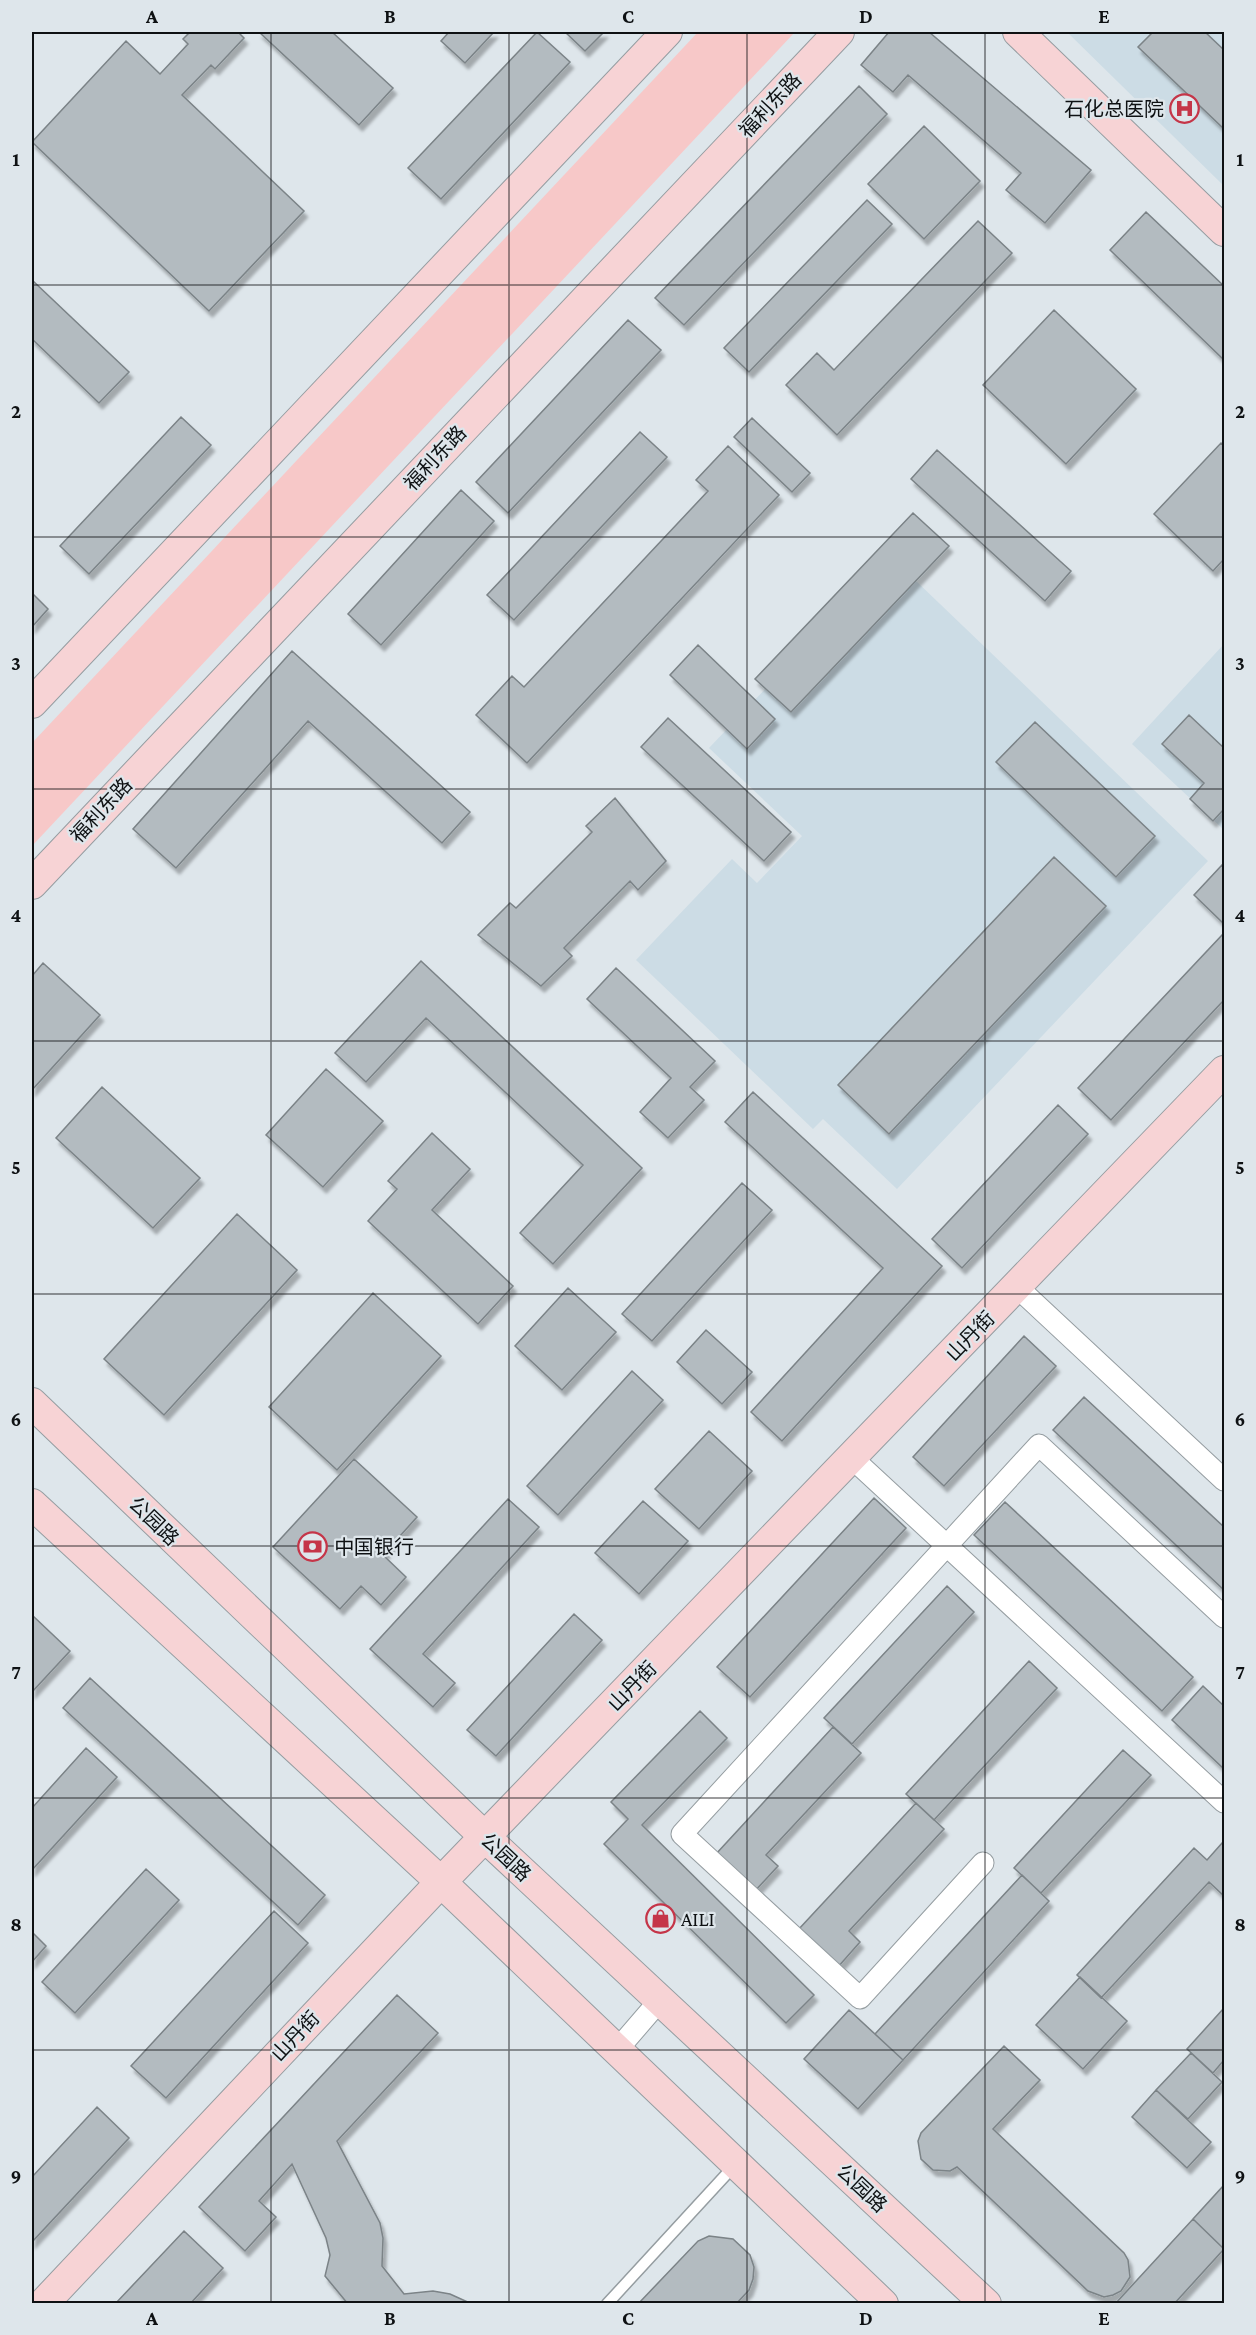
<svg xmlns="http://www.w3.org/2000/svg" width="1256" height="2335" viewBox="0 0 1256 2335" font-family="'Crimson Pro','Noto Sans SC',serif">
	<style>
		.built { fill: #ccdce5 }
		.green { fill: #f7c8c8 }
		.building { fill: #b3bbc0; stroke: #7b8387; stroke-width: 1.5; filter: url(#shadow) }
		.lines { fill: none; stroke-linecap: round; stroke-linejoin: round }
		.lane-casing { stroke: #959da1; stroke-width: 13 }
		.street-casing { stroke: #959da1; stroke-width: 23 }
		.secondary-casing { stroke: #959da1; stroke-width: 32 }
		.lane { stroke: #fff; stroke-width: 10 }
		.street { stroke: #fff; stroke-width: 21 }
		.secondary { stroke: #f7d3d5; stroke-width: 30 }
		.grid { fill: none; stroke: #0e1113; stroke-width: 1.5; stroke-opacity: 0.55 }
		.labels { text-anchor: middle; stroke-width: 4.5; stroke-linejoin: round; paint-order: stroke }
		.street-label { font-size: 20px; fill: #0e1113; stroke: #dee6eb }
		.poi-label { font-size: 20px; fill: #0e1113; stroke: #dee6eb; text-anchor: start }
		.neatline { fill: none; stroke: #0e1113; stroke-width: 2 }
		.grid-label { font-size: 20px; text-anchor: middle; font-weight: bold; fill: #0e1113 }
	</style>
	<defs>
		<filter id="shadow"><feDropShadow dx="3.5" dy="6" stdDeviation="1.5" flood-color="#0004"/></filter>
	</defs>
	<rect width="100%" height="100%" fill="#dee6eb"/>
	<path class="built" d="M 1067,32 L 1224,32 L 1224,186 Z
		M 891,557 L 1208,861 L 897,1189 L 823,1119 L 813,1129 L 636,960 L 732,859 L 757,883 L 802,836 L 709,748 Z
		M 1224,644 L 1224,830 L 1132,744 Z"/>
	<path class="green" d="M 698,32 L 795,32 L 32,846 L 32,743 Z"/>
	<path class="building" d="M 190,32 L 238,32 L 244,38 L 215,69 L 211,65 L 182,95 L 304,211 L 209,311 L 32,142 L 126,41 L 160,74 L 188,44 L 183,39 Z
		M 259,32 L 332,32 L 393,88 L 359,125 Z
		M 449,32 L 494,32 L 465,63 L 441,41 Z
		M 537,32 L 570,62 L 441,199 L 408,168 Z
		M 565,32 L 604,32 L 585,51 Z
		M 889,32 L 929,32 L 1091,170 L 1045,223 L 1006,190 L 1021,173 L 908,75 L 893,92 L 861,65 Z
		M 1153,32 L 1205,32 L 1224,50 L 1224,129 L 1138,47 Z
		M 859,86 L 887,114 L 684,325 L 655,298 Z
		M 924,126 L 980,181 L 924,239 L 868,184 Z
		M 867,200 L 892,224 L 749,372 L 724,348 Z
		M 1146,212 L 1224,286 L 1224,360 L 1110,250 Z
		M 978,221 L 1012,253 L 837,435 L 786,385 L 817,353 L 834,370 Z
		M 32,280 L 129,372 L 99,403 L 32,339 Z
		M 1054,310 L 1136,389 L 1066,464 L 983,385 Z
		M 628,320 L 661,350 L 508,513 L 476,482 Z
		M 181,417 L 211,445 L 89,574 L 60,546 Z
		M 752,418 L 810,473 L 792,492 L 734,437 Z
		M 640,432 L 667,457 L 514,620 L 487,595 Z
		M 1221,443 L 1224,446 L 1224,559 L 1213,571 L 1154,514 Z
		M 728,446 L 779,495 L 527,763 L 476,715 L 512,676 L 524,687 L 708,491 L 696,480 Z
		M 937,450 L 1071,571 L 1045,601 L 911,479 Z
		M 461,490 L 494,521 L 381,645 L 348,614 Z
		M 913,513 L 949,546 L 791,712 L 755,679 Z
		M 32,593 L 48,609 L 32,627 Z
		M 698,645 L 775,719 L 747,749 L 670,675 Z
		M 292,651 L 470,812 L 442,843 L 308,721 L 176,868 L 133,829 Z
		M 1189,715 L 1224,748 L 1224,809 L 1213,821 L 1190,799 L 1204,783 L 1162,744 Z
		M 668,718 L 791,832 L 764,861 L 641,747 Z
		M 1035,722 L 1155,836 L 1116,877 L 996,762 Z
		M 615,798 L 666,861 L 638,890 L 630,881 L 564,948 L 572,956 L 541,986 L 478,935 L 510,903 L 516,908 L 592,832 L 586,826 Z
		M 1054,857 L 1106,906 L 889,1134 L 838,1085 Z
		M 1222,865 L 1224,868 L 1224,924 L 1194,895 Z
		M 1224,933 L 1224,1000 L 1111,1120 L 1078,1088 Z
		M 421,961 L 642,1168 L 553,1264 L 520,1233 L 583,1165 L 426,1018 L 366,1082 L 335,1053 Z
		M 43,963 L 100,1015 L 32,1090 L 32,976 Z
		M 616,968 L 715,1061 L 690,1087 L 704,1100 L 668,1138 L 640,1112 L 671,1078 L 587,999 Z
		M 326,1069 L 383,1121 L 323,1187 L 266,1135 Z
		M 102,1087 L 200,1178 L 153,1228 L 56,1138 Z
		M 753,1092 L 942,1266 L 782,1441 L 751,1412 L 883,1268 L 725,1122 Z
		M 1058,1105 L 1088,1134 L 962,1268 L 932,1239 Z
		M 432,1133 L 470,1169 L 432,1210 L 513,1286 L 478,1324 L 368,1221 L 397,1189 L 388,1181 Z
		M 742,1183 L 772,1210 L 652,1341 L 622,1314 Z
		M 237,1214 L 297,1270 L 164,1415 L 104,1359 Z
		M 568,1288 L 616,1332 L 562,1390 L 515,1346 Z
		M 373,1293 L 441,1356 L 337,1470 L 269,1407 Z
		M 706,1330 L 752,1372 L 722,1404 L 677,1362 Z
		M 1024,1336 L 1056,1366 L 944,1486 L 913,1457 Z
		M 632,1371 L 663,1400 L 558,1515 L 527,1486 Z
		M 1084,1397 L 1224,1527 L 1224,1590 L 1053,1430 Z
		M 709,1431 L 752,1471 L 699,1529 L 655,1489 Z
		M 354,1459 L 417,1517 L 383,1555 L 406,1577 L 381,1605 L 361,1586 L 340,1609 L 273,1547 Z
		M 874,1498 L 906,1528 L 750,1697 L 717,1667 Z
		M 508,1499 L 539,1527 L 423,1654 L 455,1683 L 433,1707 L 370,1649 Z
		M 643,1501 L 688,1541 L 639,1594 L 595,1553 Z
		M 1005,1502 L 1193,1677 L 1162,1711 L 974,1535 Z
		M 947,1586 L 974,1612 L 852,1744 L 824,1718 Z
		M 574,1614 L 602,1640 L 496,1756 L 467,1730 Z
		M 32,1615 L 70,1651 L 32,1692 Z
		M 1029,1661 L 1057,1688 L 934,1820 L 906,1794 Z
		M 90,1678 L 325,1895 L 298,1925 L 63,1708 Z
		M 1203,1686 L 1224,1706 L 1224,1769 L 1172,1720 Z
		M 700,1711 L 727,1738 L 642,1825 L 814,1995 L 786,2023 L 604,1844 L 628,1819 L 611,1802 Z
		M 833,1727 L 861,1753 L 766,1855 L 778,1866 L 755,1891 L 716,1854 Z
		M 86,1748 L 117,1777 L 32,1870 L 32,1808 Z
		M 1123,1750 L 1151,1775 L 1041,1893 L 1014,1868 Z
		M 916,1803 L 944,1829 L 849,1931 L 860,1942 L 838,1967 L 798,1930 Z
		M 1223,1842 L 1224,1896 L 1209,1882 L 1101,1998 L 1077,1975 L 1194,1848 L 1207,1860 Z
		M 146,1869 L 179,1900 L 75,2013 L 42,1982 Z
		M 1022,1875 L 1049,1901 L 903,2060 L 875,2034 Z
		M 274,1911 L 308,1943 L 166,2098 L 131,2066 Z
		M 32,1932 L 46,1946 L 32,1962 Z
		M 1080,1977 L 1127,2021 L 1083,2069 L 1036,2025 Z
		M 397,1995 L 438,2033 L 337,2141 L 380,2223 L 383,2238 L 382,2266 L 404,2294 L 433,2291 L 450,2294 L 472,2304 L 348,2304 L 325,2276 L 330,2255 L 326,2238 L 292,2164 L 259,2201 L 276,2217 L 245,2251 L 199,2207 Z
		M 1224,2008 L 1224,2060 L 1213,2073 L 1187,2049 Z
		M 849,2010 L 903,2060 L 858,2109 L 804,2059 Z
		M 1004,2046 L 1040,2080 L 993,2129 L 1124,2253 L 1128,2260 L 1130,2277 L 1121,2291 L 1113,2295 L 1104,2297 L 1088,2291 L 957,2167 L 950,2171 L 933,2170 L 921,2159 L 918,2141 L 921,2133 Z
		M 1191,2053 L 1222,2082 L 1188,2119 L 1156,2090 Z
		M 1156,2090 L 1211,2142 L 1187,2168 L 1132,2117 Z
		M 97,2107 L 129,2138 L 32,2242 L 32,2177 Z
		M 1224,2185 L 1224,2249 L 1193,2219 Z
		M 1193,2219 L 1224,2249 L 1174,2304 L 1115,2304 Z
		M 184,2231 L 223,2268 L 190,2304 L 115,2304 Z
		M 709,2236 L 733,2239 L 750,2255 L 754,2267 L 753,2279 L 749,2290 L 736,2304 L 638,2304 L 698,2241 Z"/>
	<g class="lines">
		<defs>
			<path id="lane" d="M 607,2304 L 734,2166"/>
			<path id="street" d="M 1017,1287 L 1224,1480
				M 852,1458 L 1224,1802
				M 983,1863 L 860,1998 L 682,1834 L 1039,1445 L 1224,1617
				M 617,2050 L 660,2000"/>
			<path id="secondary" d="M 1018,32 L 1224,231
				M 32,703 L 667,32
				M 32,884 L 839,32
				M 32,1403 L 486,1838 L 986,2304
				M 32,1504 L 441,1882 L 883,2304
				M 43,2304 L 441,1882 L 1224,1071"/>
		</defs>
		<use href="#lane" class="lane-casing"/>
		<use href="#street" class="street-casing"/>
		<use href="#secondary" class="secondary-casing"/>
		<use href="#lane" class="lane"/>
		<use href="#street" class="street"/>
		<use href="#secondary" class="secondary"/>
	</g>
	<path class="grid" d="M 271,32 L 271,2304M 509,32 L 509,2304M 747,32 L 747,2304M 985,32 L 985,2304M 32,285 L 1224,285M 32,537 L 1224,537M 32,789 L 1224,789M 32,1041 L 1224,1041M 32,1294 L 1224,1294M 32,1546 L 1224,1546M 32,1798 L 1224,1798M 32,2050 L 1224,2050"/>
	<defs>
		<symbol id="hospital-ring" viewBox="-11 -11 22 22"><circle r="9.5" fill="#dee6eb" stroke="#c53548" stroke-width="1.5"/><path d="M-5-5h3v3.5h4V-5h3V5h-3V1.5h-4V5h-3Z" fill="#c53548"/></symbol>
		<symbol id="bank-ring" viewBox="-11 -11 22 22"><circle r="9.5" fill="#dee6eb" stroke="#c53548" stroke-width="1.5"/><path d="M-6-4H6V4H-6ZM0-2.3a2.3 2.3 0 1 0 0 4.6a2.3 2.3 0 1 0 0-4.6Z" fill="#c53548"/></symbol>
		<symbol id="shop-ring" viewBox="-11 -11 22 22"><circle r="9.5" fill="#dee6eb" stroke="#c53548" stroke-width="1.5"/><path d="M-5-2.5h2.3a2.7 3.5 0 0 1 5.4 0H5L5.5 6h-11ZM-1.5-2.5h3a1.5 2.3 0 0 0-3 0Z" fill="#c53548"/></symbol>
	</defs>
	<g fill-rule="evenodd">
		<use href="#hospital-ring" x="1168" y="92" width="33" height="33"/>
		<use href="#bank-ring" x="296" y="1530" width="33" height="33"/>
		<use href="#shop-ring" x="644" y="1902" width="33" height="33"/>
	</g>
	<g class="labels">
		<g class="street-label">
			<text transform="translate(770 105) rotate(-47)" y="7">福利东路</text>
			<text transform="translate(435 458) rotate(-47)" y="7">福利东路</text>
			<text transform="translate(101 810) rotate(-47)" y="7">福利东路</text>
			<text transform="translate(970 1336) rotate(-46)" y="7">山丹街</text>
			<text transform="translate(154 1521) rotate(44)" y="7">公园路</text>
			<text transform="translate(632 1686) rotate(-46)" y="7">山丹街</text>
			<text transform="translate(506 1857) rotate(43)" y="7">公园路</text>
			<text transform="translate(295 2036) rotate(-47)" y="7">山丹街</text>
			<text transform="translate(862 2188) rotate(43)" y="7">公园路</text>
		</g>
		<g class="poi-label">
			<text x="1164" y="116" text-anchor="end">石化总医院</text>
			<text x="334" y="1554">中国银行</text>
			<text x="681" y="1926">AILI</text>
		</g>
	</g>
	<rect width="1256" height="2335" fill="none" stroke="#dee6eb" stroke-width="66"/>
	<rect x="33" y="33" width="1190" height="2269" class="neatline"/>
	<g class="grid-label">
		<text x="152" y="23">A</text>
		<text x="390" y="23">B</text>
		<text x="628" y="23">C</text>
		<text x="866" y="23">D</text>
		<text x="1104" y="23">E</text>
		<text x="16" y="166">1</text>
		<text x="1240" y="166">1</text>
		<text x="16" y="418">2</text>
		<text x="1240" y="418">2</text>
		<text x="16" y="670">3</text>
		<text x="1240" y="670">3</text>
		<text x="16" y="922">4</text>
		<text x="1240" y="922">4</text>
		<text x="16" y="1174">5</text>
		<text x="1240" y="1174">5</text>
		<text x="16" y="1426">6</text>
		<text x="1240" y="1426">6</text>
		<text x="16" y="1679">7</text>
		<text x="1240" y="1679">7</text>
		<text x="16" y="1931">8</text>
		<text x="1240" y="1931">8</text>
		<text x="16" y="2183">9</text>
		<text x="1240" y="2183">9</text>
		<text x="152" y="2325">A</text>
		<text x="390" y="2325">B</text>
		<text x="628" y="2325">C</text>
		<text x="866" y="2325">D</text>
		<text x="1104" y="2325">E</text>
	</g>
</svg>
